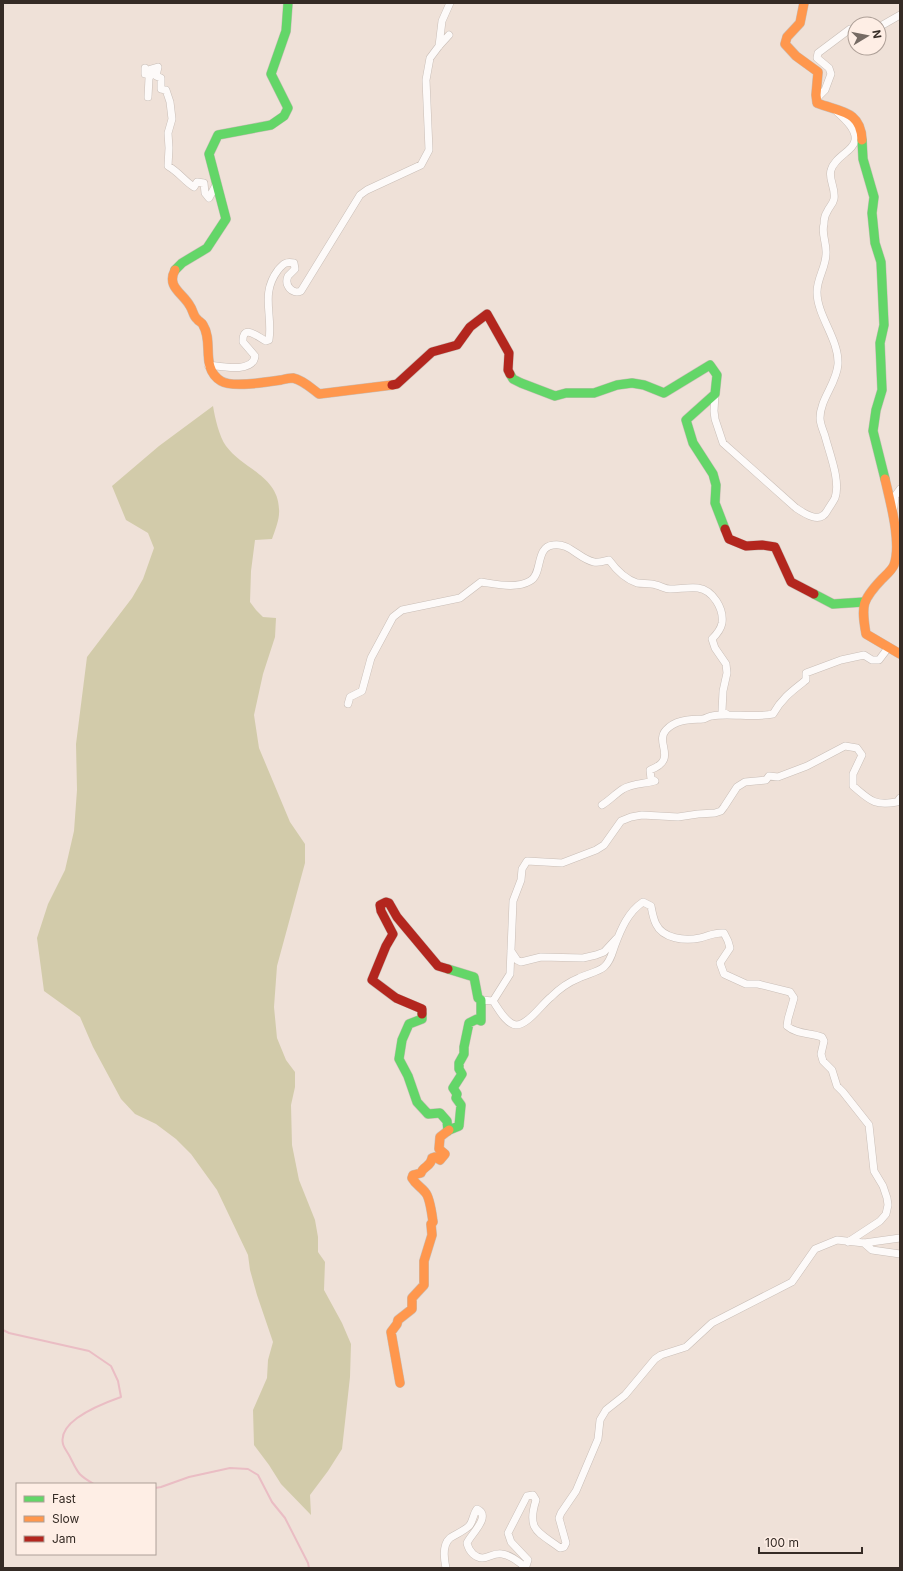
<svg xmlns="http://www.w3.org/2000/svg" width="903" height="1571" viewBox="0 0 903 1571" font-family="Inter,sans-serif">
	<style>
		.forest { fill: #d2cbaa }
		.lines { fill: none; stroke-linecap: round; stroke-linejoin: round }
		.stream { stroke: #eabdc4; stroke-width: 2 }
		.street-casing { stroke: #c9beb7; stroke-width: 8 }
		.fast-casing { stroke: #c9beb7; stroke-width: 10 }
		.slow-casing { stroke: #c9beb7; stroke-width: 10 }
		.jam-casing { stroke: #c9beb7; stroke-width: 10 }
		.street { stroke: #fdfaf9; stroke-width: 7 }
		.fast { stroke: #63d668; stroke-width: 9 }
		.slow { stroke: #ff974d; stroke-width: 9 }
		.jam { stroke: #b3261e; stroke-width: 9 }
	</style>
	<rect width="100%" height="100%" fill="#efe1d8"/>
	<path class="forest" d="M 213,406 C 215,418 219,436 226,446 C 243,469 278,476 279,509 C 280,519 275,530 272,539 L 255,540 L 251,571 L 250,602 L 256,610 L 263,617 L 276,618 L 275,637 L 263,674 L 254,715 L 259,748 L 290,822 L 305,844 L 305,863 L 277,966 L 274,1007 L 277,1038 L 286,1060 L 295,1072 L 295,1087 L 291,1105 L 292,1145 L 299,1180 L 315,1220 L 318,1237 L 318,1252 L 325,1262 L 324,1290 L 342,1323 L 351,1344 L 350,1377 L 342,1449 L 328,1471 L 310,1495 L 311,1515 L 281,1484 L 269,1465 L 254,1445 L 253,1410 L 267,1378 L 268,1360 L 273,1342 L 257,1295 L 250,1270 L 248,1255 L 217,1190 L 191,1154 L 176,1139 L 156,1124 L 135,1114 L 121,1099 L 93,1047 L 80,1017 L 44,991 L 37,938 L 48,904 L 65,870 L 74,831 L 77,790 L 76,744 L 87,657 L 132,598 L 143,579 L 154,548 L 148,533 L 126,520 L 112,486 L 159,446 Z"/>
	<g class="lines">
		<path class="stream" d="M 3,1330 L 9,1333 L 89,1351 L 111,1366 L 118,1381 L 121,1397 C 104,1403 57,1420 63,1444 C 64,1448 68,1453 70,1457 C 78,1473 78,1475 94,1484
			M 155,1488 L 161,1487 L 189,1477 L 230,1468 L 248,1469 L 258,1475 L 272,1502 L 285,1518 L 308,1563 L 309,1568"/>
		<defs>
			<path id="street" d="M 879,27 L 900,15
				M 439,46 L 442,21 L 450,3
				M 145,68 L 145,74 L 151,69 L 158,67 L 156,76 L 161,78 L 161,89 L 166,90 L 170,102 L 172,119 L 168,133 L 169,148 L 168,166 C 180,173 184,181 194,187 L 197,182 L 204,183 L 205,193 L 209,198 L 217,183
				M 148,97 L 149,78 L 155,69
				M 817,98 L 825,90 L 831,74 L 829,68 L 817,58 L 818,53 L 850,29 L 855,29
				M 208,365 C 219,366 253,374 255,356 L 243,342 C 242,323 258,337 266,341 L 269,340 C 273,314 260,294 278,270 C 283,264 286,261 294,263 L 295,269 C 293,271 290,274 288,276 C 284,285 292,295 301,291 L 360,195 L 367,190 L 421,165 L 429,150 L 426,80 L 430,58 L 439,46 L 449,35
				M 715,394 L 714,411 L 715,419 L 723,443 L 796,508 C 805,514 820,524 827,511 C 830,506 833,502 835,498 C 841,481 829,452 825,436 C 823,430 820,424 820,418 C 820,399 837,383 838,364 C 839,339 817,316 817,292 C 817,278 826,267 826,254 C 827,243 821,234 824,224 C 824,220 825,215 827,212 C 829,207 833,204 834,199 C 836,188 828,179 831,170 C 835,156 854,151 855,140 C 857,128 841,116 834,109
				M 894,507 L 895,496 L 900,489
				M 348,704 L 350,697 L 362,691 L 371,658 L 393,617 L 402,610 L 460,598 L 481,582 C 496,584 516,589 530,581 C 543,574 535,547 553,545 C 569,542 579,559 594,562 C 599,563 605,561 609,560 C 617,571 625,579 637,583 C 643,584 650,583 656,585 C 661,586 665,589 670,589 C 679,589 689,587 698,588 C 713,590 724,609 722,623 C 721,629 717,634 712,639 L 715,648 L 726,664 L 727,673 L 723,691 L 722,711 L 728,715
				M 602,805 C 610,800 615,794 623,789 C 632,783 644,784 655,781 L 651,779 L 650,770 C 679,759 654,743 666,730 C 676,719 690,720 703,719 C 707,718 709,716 712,716 C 717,715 723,715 727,715 C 743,715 758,717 773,714 C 782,698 792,691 806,680 L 806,673 L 841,660 L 864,655 L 872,660 L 879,660 L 888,648
				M 511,951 L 517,960 L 521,962 L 541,957 L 583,958 L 596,955 L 604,952 L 616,939
				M 481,1000 L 493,1001 L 510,974 L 513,901 L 521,880 L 522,869 L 527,861 L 562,863 L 596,850 L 604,845 L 621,821 L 631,817 L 642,815 L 678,817 L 698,814 L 715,813 L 721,811 L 724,807 L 737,787 L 745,782 L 766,780 L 769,776 L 778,777 L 807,766 L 845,746 L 857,748 L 862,755 L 853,774 L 853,786 C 870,800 873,806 897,802 L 900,798
				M 493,1001 C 498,1008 506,1024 516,1025 C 528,1025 542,1004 551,997 C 559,989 569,982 579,978 C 587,974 598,972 604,967 C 611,961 612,953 615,945 C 621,929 628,912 643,902 L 651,906 C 652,911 653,918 656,924 C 663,939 685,941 700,938 C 709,936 714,932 724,933 L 728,941 L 730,948 L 720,963 L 724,974 L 746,984 L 758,984 L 790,992 L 794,998 L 788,1019 L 787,1026 C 796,1034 811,1033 822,1037 L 824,1041 L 821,1054 L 823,1061 L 832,1070 L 837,1086 L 843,1092 L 869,1125 L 874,1171 L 883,1186 L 887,1198 L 888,1205 L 886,1214 L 880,1221 L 848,1242
				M 864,1243 L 872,1250 L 900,1254
				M 446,1568 C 444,1559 442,1545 450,1538 C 456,1534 464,1531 469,1526 C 473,1522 473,1514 477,1509 C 492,1516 471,1534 467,1543 C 468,1548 469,1550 473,1554 C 485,1564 490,1552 502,1554 C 511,1555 517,1561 524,1566 L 526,1566 L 528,1560 L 511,1542 L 508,1533 L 527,1496 L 533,1495 L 536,1500 C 526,1531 539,1532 560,1548 L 564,1547 L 566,1543 L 559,1518 L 561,1513 L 576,1491 L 598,1439 L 600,1420 L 606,1410 L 625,1395 L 655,1359 L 661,1355 L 686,1347 L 712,1323 L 792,1282 L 815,1249 L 837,1240 L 864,1243 L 900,1238"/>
			<path id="fast" d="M 862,140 L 863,159 L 874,197 L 872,213 L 875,243 L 881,262 L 884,325 L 880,343 L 882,390 L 876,410 L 873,431 L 885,479
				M 175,270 L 182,263 L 207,248 L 226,219 L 209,154 L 218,135 L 271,125 L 284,116 L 288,108 L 271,74 L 286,31 L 288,3
				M 510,374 L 513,379 L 521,383 L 555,396 L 566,393 L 594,393 L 617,385 L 632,383 L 644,385 L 664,393 L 710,365 L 717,375 L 715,394 L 686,420 L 693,443 L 713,474 L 716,485 L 715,503 L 725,529
				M 814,594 L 833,604 L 864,602
				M 448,969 L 474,977 L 478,998 L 481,1000 L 481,1021 L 477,1019 L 469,1023 L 464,1047 L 464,1054 L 459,1063 L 459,1069 L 462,1074 L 453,1088 L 457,1094 L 456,1098 L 461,1105 L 459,1126 L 449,1130
				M 422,1014 L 422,1019 L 409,1024 L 402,1040 L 399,1059 L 408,1076 L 417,1102 L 428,1114 L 440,1113 L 447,1121 L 448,1131"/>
			<path id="slow" d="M 804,3 L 800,23 L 787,37 L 785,44 L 796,56 L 818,72 L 816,95 L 817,103 C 839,112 861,110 862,140
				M 175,270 C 166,287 183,293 190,306 C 193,310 193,316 197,319 C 199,322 202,322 203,325 C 214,342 200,368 221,381 C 232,388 268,382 281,380 C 285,379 289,378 293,378 C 303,380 311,388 319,394 L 392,385
				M 885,479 C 890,501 902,543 894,565 C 892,570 886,575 882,579 C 862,600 861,605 866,634 L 900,654
				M 400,1383 L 391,1332 L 397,1324 L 398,1320 L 412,1309 L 412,1298 L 424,1285 L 424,1261 L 432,1235 L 431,1224 L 433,1222 C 432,1215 430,1197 425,1192 C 420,1186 416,1185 412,1178 L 413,1175 L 421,1173 C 423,1166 431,1167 432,1158 L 435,1157 L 440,1160 L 445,1154 L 439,1149 L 440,1137 L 449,1130"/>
			<path id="jam" d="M 392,385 L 397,384 L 432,352 L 457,345 L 470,327 L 487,314 L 509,353 L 508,370 L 510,374
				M 725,529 L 729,539 L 746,546 L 762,545 L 775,547 L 791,582 L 814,594
				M 422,1014 L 422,1009 L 396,998 L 372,980 L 386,946 L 393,934 L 381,911 L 380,905 L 386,902 L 389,903 L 397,917 L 438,966 L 448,969"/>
		</defs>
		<use href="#street" class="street-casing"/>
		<use href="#fast" class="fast-casing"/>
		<use href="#slow" class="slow-casing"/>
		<use href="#jam" class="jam-casing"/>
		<use href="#street" class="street"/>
		<use href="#fast" class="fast"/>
		<use href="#slow" class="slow"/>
		<use href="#jam" class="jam"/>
	</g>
	<rect width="903" height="1571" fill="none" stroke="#352b25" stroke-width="8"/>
	<rect x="16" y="1483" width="140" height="72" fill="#feeee5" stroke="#aea098"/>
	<rect x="24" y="1496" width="20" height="6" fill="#63d668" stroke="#aea098"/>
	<text x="52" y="1503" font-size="12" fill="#352b25">Fast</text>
	<rect x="24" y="1516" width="20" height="6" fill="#ff974d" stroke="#aea098"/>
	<text x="52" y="1523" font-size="12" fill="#352b25">Slow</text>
	<rect x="24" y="1536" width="20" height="6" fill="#b3261e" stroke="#aea098"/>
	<text x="52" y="1543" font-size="12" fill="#352b25">Jam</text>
	<g transform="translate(867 36) rotate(80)"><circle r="19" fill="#feeee5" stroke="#aea098"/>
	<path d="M0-3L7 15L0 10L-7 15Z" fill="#766b64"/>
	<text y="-6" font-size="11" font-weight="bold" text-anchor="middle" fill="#352b25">N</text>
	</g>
	<path d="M759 1547v6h103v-6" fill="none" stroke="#352b25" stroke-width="2"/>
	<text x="765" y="1547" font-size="12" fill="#352b25" stroke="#feeee5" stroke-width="3" paint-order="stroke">100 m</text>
</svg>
